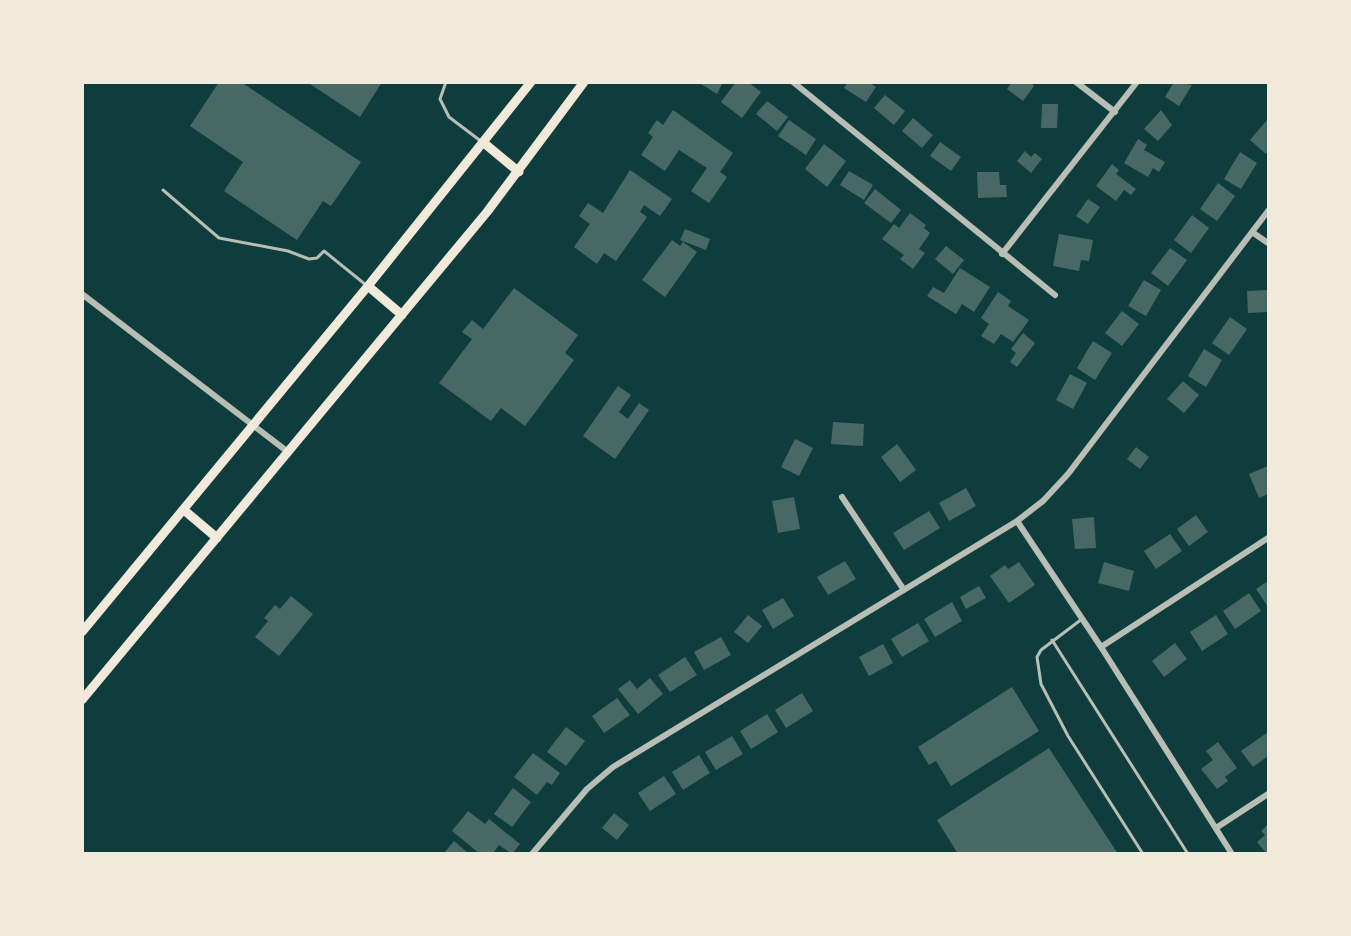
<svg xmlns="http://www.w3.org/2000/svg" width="1351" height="936" viewBox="0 0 1351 936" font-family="'Archivo Narrow',sans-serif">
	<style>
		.building { fill: #486865 }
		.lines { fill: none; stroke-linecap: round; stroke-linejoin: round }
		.service { stroke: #b8beb3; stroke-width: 3 }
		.minor { stroke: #b8beb3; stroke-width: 6 }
		.secondary { stroke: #f1e9da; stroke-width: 9 }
	</style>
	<rect width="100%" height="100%" fill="#0f3d3e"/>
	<path class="building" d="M 219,82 L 241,82 L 361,162 L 331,206 L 323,201 L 297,240 L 224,191 L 243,162 L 190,126 Z
		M 307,82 L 382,82 L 360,117 Z
		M 698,82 L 723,82 L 717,94 Z
		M 736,82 L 748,82 L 761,92 L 742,118 L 721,102 Z
		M 848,82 L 869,82 L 876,87 L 866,102 L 844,88 Z
		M 1012,82 L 1030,82 L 1034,86 L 1023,101 L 1007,89 Z
		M 1174,82 L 1192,85 L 1179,106 L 1165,97 Z
		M 885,95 L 905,111 L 894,125 L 874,108 Z
		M 767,101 L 788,117 L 777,131 L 756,114 Z
		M 1042,104 L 1058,104 L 1057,128 L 1041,128 Z
		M 673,110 L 733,153 L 720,172 L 727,177 L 709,203 L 691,191 L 707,168 L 679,150 L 665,171 L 641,155 L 653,137 L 648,133 L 657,120 L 663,125 Z
		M 1161,110 L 1172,125 L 1158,141 L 1144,129 Z
		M 913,118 L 933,135 L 922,148 L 902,131 Z
		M 789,120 L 816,139 L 806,155 L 778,136 Z
		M 1267,120 L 1268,152 L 1266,154 L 1250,140 Z
		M 1138,139 L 1147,145 L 1144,150 L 1165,162 L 1159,172 L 1153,168 L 1148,177 L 1124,163 Z
		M 940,142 L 961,157 L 951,171 L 930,156 Z
		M 824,144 L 846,161 L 827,187 L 805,169 Z
		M 1025,151 L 1031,157 L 1035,153 L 1042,159 L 1031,173 L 1017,161 Z
		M 1240,152 L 1257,163 L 1241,189 L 1224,179 Z
		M 1112,164 L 1119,170 L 1116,174 L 1136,189 L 1131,195 L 1124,190 L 1116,201 L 1096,186 Z
		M 630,170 L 672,199 L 660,216 L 644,205 L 640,212 L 647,217 L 616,261 L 604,253 L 597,264 L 574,247 L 590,224 L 579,216 L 588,203 L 603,213 Z
		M 849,171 L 873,185 L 864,200 L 840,185 Z
		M 977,172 L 999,172 L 1000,185 L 1006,185 L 1007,197 L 978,198 Z
		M 1218,183 L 1235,196 L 1217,221 L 1200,209 Z
		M 875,189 L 901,210 L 891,223 L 864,203 Z
		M 1088,199 L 1100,207 L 1088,224 L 1076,216 Z
		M 910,213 L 926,225 L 924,228 L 930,233 L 919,249 L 925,253 L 913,269 L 900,259 L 904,255 L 882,239 L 894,224 L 899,228 Z
		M 1192,215 L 1209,228 L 1191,253 L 1174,240 Z
		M 685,229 L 710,239 L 706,250 L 680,240 Z
		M 1059,234 L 1093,240 L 1089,261 L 1081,260 L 1079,271 L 1053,266 Z
		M 672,240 L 680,246 L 683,242 L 697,252 L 665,297 L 642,280 Z
		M 946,246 L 964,260 L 953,274 L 935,259 Z
		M 1170,248 L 1187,260 L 1168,286 L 1151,273 Z
		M 960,268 L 990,287 L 974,312 L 962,304 L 956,314 L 927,296 L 933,287 L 944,293 Z
		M 1144,280 L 1161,290 L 1146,316 L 1128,306 Z
		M 514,288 L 578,335 L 565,353 L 574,360 L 525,426 L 501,408 L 491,421 L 439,383 L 472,339 L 462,332 L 472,320 L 483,329 Z
		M 1268,290 L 1268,312 L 1248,313 L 1247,291 Z
		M 998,292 L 1011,301 L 1008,306 L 1029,320 L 1013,342 L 1001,334 L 994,344 L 981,336 L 989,324 L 981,318 Z
		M 1122,311 L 1139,324 L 1122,346 L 1105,333 Z
		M 1230,317 L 1247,329 L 1229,355 L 1212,343 Z
		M 1023,333 L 1035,343 L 1017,367 L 1010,362 L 1016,353 L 1011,349 Z
		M 1093,341 L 1112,353 L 1095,380 L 1077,368 Z
		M 1204,349 L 1222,360 L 1206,387 L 1188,376 Z
		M 1070,374 L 1087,383 L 1073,409 L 1056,400 Z
		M 1183,381 L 1199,395 L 1184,413 L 1167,399 Z
		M 618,386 L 631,395 L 619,412 L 628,419 L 639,403 L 649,410 L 615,459 L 583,436 Z
		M 833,422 L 864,424 L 863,446 L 831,444 Z
		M 795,439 L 813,448 L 799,476 L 781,467 Z
		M 897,444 L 916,470 L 900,482 L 881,457 Z
		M 1136,447 L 1149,457 L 1140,469 L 1127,459 Z
		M 1268,466 L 1268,494 L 1259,498 L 1249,474 Z
		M 966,488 L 976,506 L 949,521 L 939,503 Z
		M 794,497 L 800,529 L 778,533 L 772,501 Z
		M 929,511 L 940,528 L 904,550 L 893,533 Z
		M 1196,515 L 1208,532 L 1189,546 L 1177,529 Z
		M 1094,517 L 1096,548 L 1075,549 L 1072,519 Z
		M 1170,534 L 1182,551 L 1156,569 L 1144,551 Z
		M 845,561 L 856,579 L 828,595 L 817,577 Z
		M 1019,562 L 1035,585 L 1009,603 L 990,576 L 1005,565 L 1008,569 Z
		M 1104,562 L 1134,571 L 1129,591 L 1098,583 Z
		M 1268,581 L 1268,607 L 1256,589 Z
		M 979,586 L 986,598 L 966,609 L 960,597 Z
		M 1249,593 L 1261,611 L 1235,629 L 1223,611 Z
		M 291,596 L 313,614 L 279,656 L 255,637 L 268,621 L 264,618 L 275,605 L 280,609 Z
		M 783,598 L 794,616 L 773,629 L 762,610 Z
		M 952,602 L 962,621 L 935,637 L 924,619 Z
		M 748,615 L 762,626 L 748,643 L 734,632 Z
		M 1216,615 L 1228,634 L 1202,651 L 1190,632 Z
		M 918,623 L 929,641 L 902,657 L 891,639 Z
		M 721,637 L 731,655 L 704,670 L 694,652 Z
		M 1175,643 L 1187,659 L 1164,677 L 1152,661 Z
		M 883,644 L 893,663 L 869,676 L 859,657 Z
		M 685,657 L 697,675 L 670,692 L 658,675 Z
		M 650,678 L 663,694 L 638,714 L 618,689 L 630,680 L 637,689 Z
		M 1012,687 L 1039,731 L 951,786 L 936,761 L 929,765 L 918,747 Z
		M 802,693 L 813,711 L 786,728 L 775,710 Z
		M 617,698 L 630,715 L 604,733 L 592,716 Z
		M 767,714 L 778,732 L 751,749 L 740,731 Z
		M 566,727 L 585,741 L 566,766 L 547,752 Z
		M 1268,732 L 1268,756 L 1253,767 L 1241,751 Z
		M 732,736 L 743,754 L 716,770 L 705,752 Z
		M 1218,742 L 1237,768 L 1225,777 L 1228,781 L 1217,789 L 1201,769 L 1213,760 L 1206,751 Z
		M 1049,748 L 1118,854 L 958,854 L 937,820 Z
		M 533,753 L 560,773 L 552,785 L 547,782 L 537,795 L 514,777 Z
		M 699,755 L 710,773 L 683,790 L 672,772 Z
		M 664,776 L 676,794 L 650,811 L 638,793 Z
		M 513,788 L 531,802 L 512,827 L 494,814 Z
		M 468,811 L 485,824 L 489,819 L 520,844 L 512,854 L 499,845 L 494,852 L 496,854 L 480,854 L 452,831 Z
		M 614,813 L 629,825 L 617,840 L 602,828 Z
		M 1268,824 L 1268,854 L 1267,854 L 1257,842 L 1265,835 L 1261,831 Z
		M 454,841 L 469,854 L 443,854 Z"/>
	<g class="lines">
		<path class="service" d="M 446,82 L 440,99 L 449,117 L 482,142
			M 163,190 L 219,238 L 288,251 L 309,259 L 317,258 L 324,251 L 366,285
			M 1082,619 L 1041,650 L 1037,657 L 1041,684 L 1068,736 L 1143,854
			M 1052,640 L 1188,854"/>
		<path class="minor" d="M 793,82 L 1055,295
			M 1076,82 L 1115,112
			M 1252,232 L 1268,243
			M 1002,254 L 1137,82
			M 82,294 L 288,452
			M 842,497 L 904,590
			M 1017,521 L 1101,647 L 1232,854
			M 1101,647 L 1268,538
			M 1216,828 L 1268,794
			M 532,854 L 587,789 L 613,767 L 1017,521 L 1043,501 L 1068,474 L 1268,211"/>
		<path class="secondary" d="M 484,143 L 519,172
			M 368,286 L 402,315
			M 184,510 L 217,538
			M 82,632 L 368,286 L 531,82
			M 82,700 L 487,212 L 584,82"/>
	</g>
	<rect width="1351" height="936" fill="none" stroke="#f1e9da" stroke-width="168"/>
</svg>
